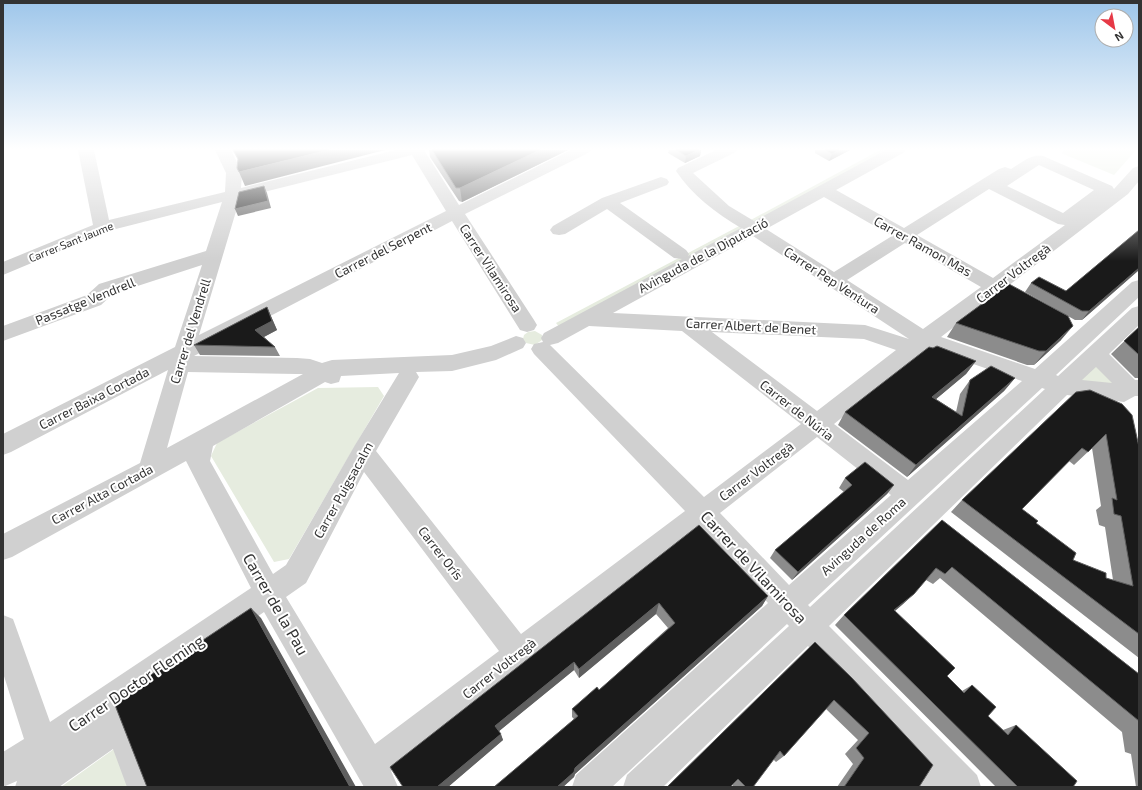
<svg xmlns="http://www.w3.org/2000/svg" width="1142" height="790" viewBox="0 0 1142 790" font-family="'Exo 2',sans-serif">
	<style>
		.green { fill: #e6ecdf }
		.lines { fill: none; stroke-linecap: round; stroke-linejoin: round }
		.minor { fill: #d0d0d0; fill-rule: evenodd }
		.wall { fill: #8c8c8c; fill-rule: evenodd }
		.shaded-wall { fill: #5f5f5f }
		.building { fill: #1a1a1a; stroke: #5f5f5f; fill-rule: evenodd }
		.labels { text-anchor: middle; stroke-width: 4; stroke-linejoin: round; paint-order: stroke }
		.far-street-label { font-size: 11px; fill: #333; stroke: #fff }
		.street-label { font-size: 13px; fill: #333; stroke: #fff }
		.near-street-label { font-size: 16px; fill: #333; stroke: #fff }
	</style>
	<rect width="100%" height="100%" fill="#fff"/>
	<path class="green" d="M 880,150 L 892,150 L 753,225 L 747,222 Z
		M 1065,150 L 1136,150 L 1114,175 L 1061,153 Z
		M 741,225 L 747,228 L 561,329 L 556,323 Z
		M 535,331 L 542,335 L 542,340 L 535,345 L 526,343 L 523,339 L 524,335 L 528,332 Z
		M 1095,359 L 1120,385 L 1067,382 Z
		M 378,387 L 384,396 L 289,559 L 274,562 L 211,456 L 217,443 L 318,388 Z
		M 114,749 L 128,787 L 61,787 Z"/>
	<g class="lines">
		<path class="minor" d="M 78,150 L 94,150 L 109,220 L 225,192 L 226,173 L 215,150 L 231,150 L 242,173 L 241,188 L 396,150 L 424,150 L 459,205 L 571,150 L 591,150 L 588,153 L 465,214 L 534,320 L 537,325 L 534,330 L 527,332 L 520,330 L 452,221 L 194,356 L 297,358 L 310,359 L 322,363 L 332,360 L 452,355 L 491,346 L 516,336 L 523,338 L 526,343 L 523,348 L 496,360 L 452,371 L 416,372 L 419,377 L 376,451 L 521,634 L 685,511 L 534,354 L 531,349 L 534,344 L 543,342 L 541,338 L 544,333 L 682,259 L 674,258 L 607,209 L 565,234 L 559,235 L 553,234 L 550,230 L 553,226 L 602,198 L 661,177 L 667,179 L 669,182 L 667,185 L 620,203 L 686,250 L 689,254 L 688,256 L 741,228 C 716,213 692,195 676,171 L 678,168 L 716,150 L 737,150 L 734,153 L 693,173 L 729,206 L 754,221 L 886,150 L 906,150 L 903,153 L 836,190 L 904,228 L 999,169 L 1005,167 L 1011,169 C 1021,163 1032,153 1043,156 L 1112,186 L 1114,189 L 1133,168 L 1139,166 L 1139,181 L 1128,194 L 1008,286 L 1013,288 L 1016,293 L 1013,298 L 1006,299 L 995,295 L 941,337 L 1035,369 L 1132,282 L 1139,280 L 1139,297 L 1056,375 L 1058,376 L 1132,308 L 1139,306 L 1139,325 L 1109,354 L 1135,380 L 1139,380 L 1139,396 L 1135,396 L 1124,402 L 1067,395 L 829,626 L 977,775 L 981,787 L 914,787 L 923,767 L 808,646 L 663,787 L 623,787 L 627,775 L 789,626 L 787,624 L 612,787 L 572,787 L 576,775 L 768,603 L 701,528 L 391,771 L 398,787 L 364,787 L 264,612 L 128,707 L 159,787 L 127,787 L 113,749 L 59,787 L 15,787 L 17,781 L 3,787 L 3,752 L 24,739 L 3,673 L 3,615 L 13,619 L 50,722 L 251,588 L 186,461 L 12,557 L 3,560 L 3,534 L 140,463 L 168,370 L 11,452 L 3,455 L 3,434 L 175,347 L 202,265 L 113,294 L 101,305 L 3,341 L 3,326 L 87,295 L 99,284 L 206,251 L 222,202 L 108,231 L 3,275 L 3,262 L 93,225 ZM 412,155 L 446,211 L 199,335 L 240,198 ZM 1039,165 L 1094,190 L 1063,213 L 1007,186 ZM 989,189 L 1058,224 L 1065,225 L 993,278 L 917,235 ZM 824,197 L 892,236 L 834,272 L 766,229 ZM 753,236 L 909,339 L 865,325 L 613,313 ZM 905,243 L 981,287 L 923,329 L 847,280 ZM 589,326 L 682,331 L 801,424 L 704,497 L 550,345 L 558,343 ZM 712,332 L 864,339 L 896,350 L 817,411 ZM 933,350 L 1022,381 L 908,480 L 834,424 L 916,357 L 924,360 L 931,357 L 934,352 ZM 1096,367 L 1112,383 L 1082,380 ZM 188,372 L 297,374 L 303,374 L 167,448 ZM 399,373 L 355,445 L 286,565 L 273,574 L 210,461 L 213,446 L 325,382 L 331,384 L 339,382 L 341,376 ZM 1042,388 L 1045,389 L 810,607 L 808,605 ZM 817,437 L 891,495 L 789,585 L 720,513 ZM 364,472 L 499,651 L 375,744 L 286,597 L 306,583 Z"/>
	</g>
	<path class="wall" d="M 429,150 L 568,150 L 462,202 L 459,201 L 430,157 Z
		M 669,150 L 701,150 L 700,156 L 685,163 L 668,153 Z
		M 815,150 L 850,150 L 829,161 L 815,153 Z
		M 1139,230 L 1139,270 L 1082,320 L 1075,320 L 1025,292 L 1031,283 L 1066,291 Z
		M 267,307 L 277,330 L 264,337 L 275,347 L 280,356 L 200,355 L 194,345 Z
		M 956,323 L 1061,340 L 1034,365 L 1027,365 L 947,337 Z
		M 1139,327 L 1139,378 L 1135,378 L 1111,354 Z
		M 976,361 L 966,374 L 936,399 L 956,412 L 960,394 L 970,380 L 1015,378 L 1004,391 L 907,477 L 838,425 L 845,412 Z
		M 1076,392 L 1139,447 L 1139,658 L 951,512 L 962,500 ZM 1092,448 L 1101,506 L 1096,510 L 1099,525 L 1105,527 L 1113,580 L 1106,578 L 1073,560 L 1022,509 L 1069,461 L 1074,465 Z
		M 845,478 L 894,485 L 887,494 L 792,580 L 770,558 L 775,550 L 844,492 L 839,488 Z
		M 942,520 L 1139,674 L 1139,787 L 1136,787 L 1131,754 L 1125,752 L 1122,732 L 940,578 L 933,584 L 926,580 L 903,604 L 895,611 L 947,676 L 962,691 L 972,685 L 988,716 L 1003,730 L 1016,725 L 1073,787 L 996,787 L 835,625 L 844,615 Z
		M 699,525 L 768,596 L 762,606 L 575,774 L 574,777 L 563,787 L 494,787 L 574,719 L 572,717 L 572,709 L 599,690 L 668,628 L 656,614 L 579,678 L 574,670 L 499,731 L 503,740 L 448,787 L 403,787 Z
		M 815,642 L 919,787 L 837,787 L 853,764 L 845,754 L 858,740 L 826,709 L 784,756 L 776,762 L 773,759 L 753,787 L 734,787 L 732,785 Z"/>
	<path class="shaded-wall" d="M 329,150 L 385,150 L 245,186 L 239,172 Z
		M 540,150 L 568,150 L 462,202 L 460,188 Z
		M 699,150 L 701,150 L 700,156 L 685,163 L 686,156 Z
		M 839,150 L 850,150 L 829,161 L 832,154 Z
		M 264,186 L 267,193 L 271,208 L 238,216 L 235,209 Z
		M 1139,268 L 1139,270 L 1082,320 L 1089,311 Z
		M 267,307 L 277,330 L 260,339 L 255,330 Z
		M 1073,326 L 1061,340 L 1034,365 L 1046,351 Z
		M 976,361 L 966,374 L 923,410 L 932,397 Z
		M 1015,378 L 1004,391 L 907,477 L 916,465 Z
		M 894,485 L 887,494 L 792,580 L 798,572 Z
		M 914,594 L 903,604 L 884,620 L 894,610 Z
		M 768,596 L 762,606 L 575,774 L 574,777 L 563,787 L 557,787 L 575,768 Z
		M 659,603 L 656,614 L 579,678 L 579,669 Z
		M 251,608 L 261,618 L 356,787 L 350,787 Z
		M 574,662 L 574,670 L 498,732 L 495,726 Z
		M 501,734 L 503,740 L 448,787 L 437,787 Z"/>
	<path class="building" d="M 233,150 L 329,150 L 239,172 L 237,168 L 238,159 Z
		M 432,150 L 540,150 L 460,188 L 456,188 Z
		M 676,150 L 699,150 L 686,156 Z
		M 825,150 L 839,150 L 832,154 Z
		M 264,186 L 268,201 L 235,209 L 239,192 Z
		M 1139,230 L 1139,268 L 1089,311 L 1082,311 L 1031,283 L 1039,277 L 1066,291 Z
		M 1009,284 L 1068,316 L 1073,326 L 1046,351 L 1039,351 L 956,323 Z
		M 267,307 L 272,321 L 255,330 L 275,347 L 194,345 Z
		M 1139,327 L 1139,355 L 1124,341 Z
		M 937,346 L 976,361 L 932,397 L 962,416 L 970,380 L 991,366 L 1015,378 L 916,465 L 845,412 L 929,347 L 933,348 Z
		M 1090,390 L 1122,404 L 1132,415 L 1139,447 L 1139,634 L 962,500 L 1076,392 ZM 1106,434 L 1117,500 L 1112,498 L 1114,514 L 1121,516 L 1133,586 L 1106,578 L 1106,573 L 1073,560 L 1076,553 L 1036,523 L 1038,521 L 1022,509 L 1082,448 L 1088,452 Z
		M 865,462 L 894,485 L 798,572 L 775,550 L 852,485 L 845,478 Z
		M 942,520 L 1139,674 L 1139,721 L 952,567 L 945,574 L 936,568 L 914,594 L 894,610 L 955,668 L 947,676 L 964,693 L 972,685 L 996,707 L 988,716 L 1008,735 L 1016,725 L 1077,781 L 1073,787 L 1018,787 L 844,615 Z
		M 699,525 L 768,596 L 575,768 L 574,772 L 557,787 L 494,787 L 578,716 L 572,709 L 597,687 L 599,690 L 675,623 L 659,603 L 579,669 L 574,662 L 495,726 L 501,734 L 437,787 L 403,787 L 390,767 Z
		M 251,608 L 350,787 L 147,787 L 113,700 Z
		M 815,642 L 852,678 L 933,765 L 919,787 L 844,787 L 864,758 L 856,748 L 869,733 L 834,700 L 784,756 L 780,751 L 753,787 L 746,787 L 738,779 L 730,787 L 667,787 Z"/>
	<linearGradient id="sky" x2="0" y2="1"><stop stop-color="#9ec6ea"/><stop offset="0.57" stop-color="#fff"/><stop offset="1" stop-color="#fff" stop-opacity="0"/></linearGradient>
	<rect width="1142" height="261" fill="url(#sky)"/>
	<g class="labels">
		<g class="far-street-label">
			<text transform="translate(71 242) rotate(-22)" y="4">Carrer Sant Jaume</text>
		</g>
		<g class="street-label">
			<text transform="translate(923 246) rotate(29)" y="5">Carrer Ramon Mas</text>
			<text transform="translate(383 250) rotate(-27)" y="5">Carrer del Serpent</text>
			<text transform="translate(703 255) rotate(-28)" y="5">Avinguda de la Diputació</text>
			<text transform="translate(491 268) rotate(57)" y="5">Carrer Vilamirosa</text>
			<text transform="translate(1013 273) rotate(-37)" y="5">Carrer Voltregà</text>
			<text transform="translate(832 280) rotate(33)" y="5">Carrer Pep Ventura</text>
			<text transform="translate(85 301) rotate(-22)" y="5">Passatge Vendrell</text>
			<text transform="translate(751 326) rotate(3)" y="5">Carrer Albert de Benet</text>
			<text transform="translate(190 331) rotate(-73)" y="5">Carrer del Vendrell</text>
			<text transform="translate(94 398) rotate(-27)" y="5">Carrer Baixa Cortada</text>
			<text transform="translate(797 410) rotate(38)" y="5">Carrer de Núria</text>
			<text transform="translate(756 471) rotate(-37)" y="5">Carrer Voltregà</text>
			<text transform="translate(343 490) rotate(-61)" y="5">Carrer Puigsacalm</text>
			<text transform="translate(102 494) rotate(-28)" y="5">Carrer Alta Cortada</text>
			<text transform="translate(863 536) rotate(-42)" y="5">Avinguda de Roma</text>
			<text transform="translate(441 553) rotate(52)" y="5">Carrer Orís</text>
			<text transform="translate(499 668) rotate(-38)" y="5">Carrer Voltregà</text>
		</g>
		<g class="near-street-label">
			<text transform="translate(754 567) rotate(47)" y="6">Carrer de Vilamirosa</text>
			<text transform="translate(276 604) rotate(60)" y="6">Carrer de la Pau</text>
			<text transform="translate(136 683) rotate(-34)" y="6">Carrer Doctor Fleming</text>
		</g>
	</g>
	<rect width="1142" height="790" fill="none" stroke="#333333" stroke-width="8"/>
	<g transform="translate(1114 28) rotate(148)"><circle r="19" fill="#ffffff" stroke="#adadad"/>
	<path d="M0-3L7 15L0 10L-7 15Z" fill="#e63946"/>
	<text y="-6" font-size="11" font-weight="bold" text-anchor="middle" fill="#333333">N</text>
	</g>
</svg>
